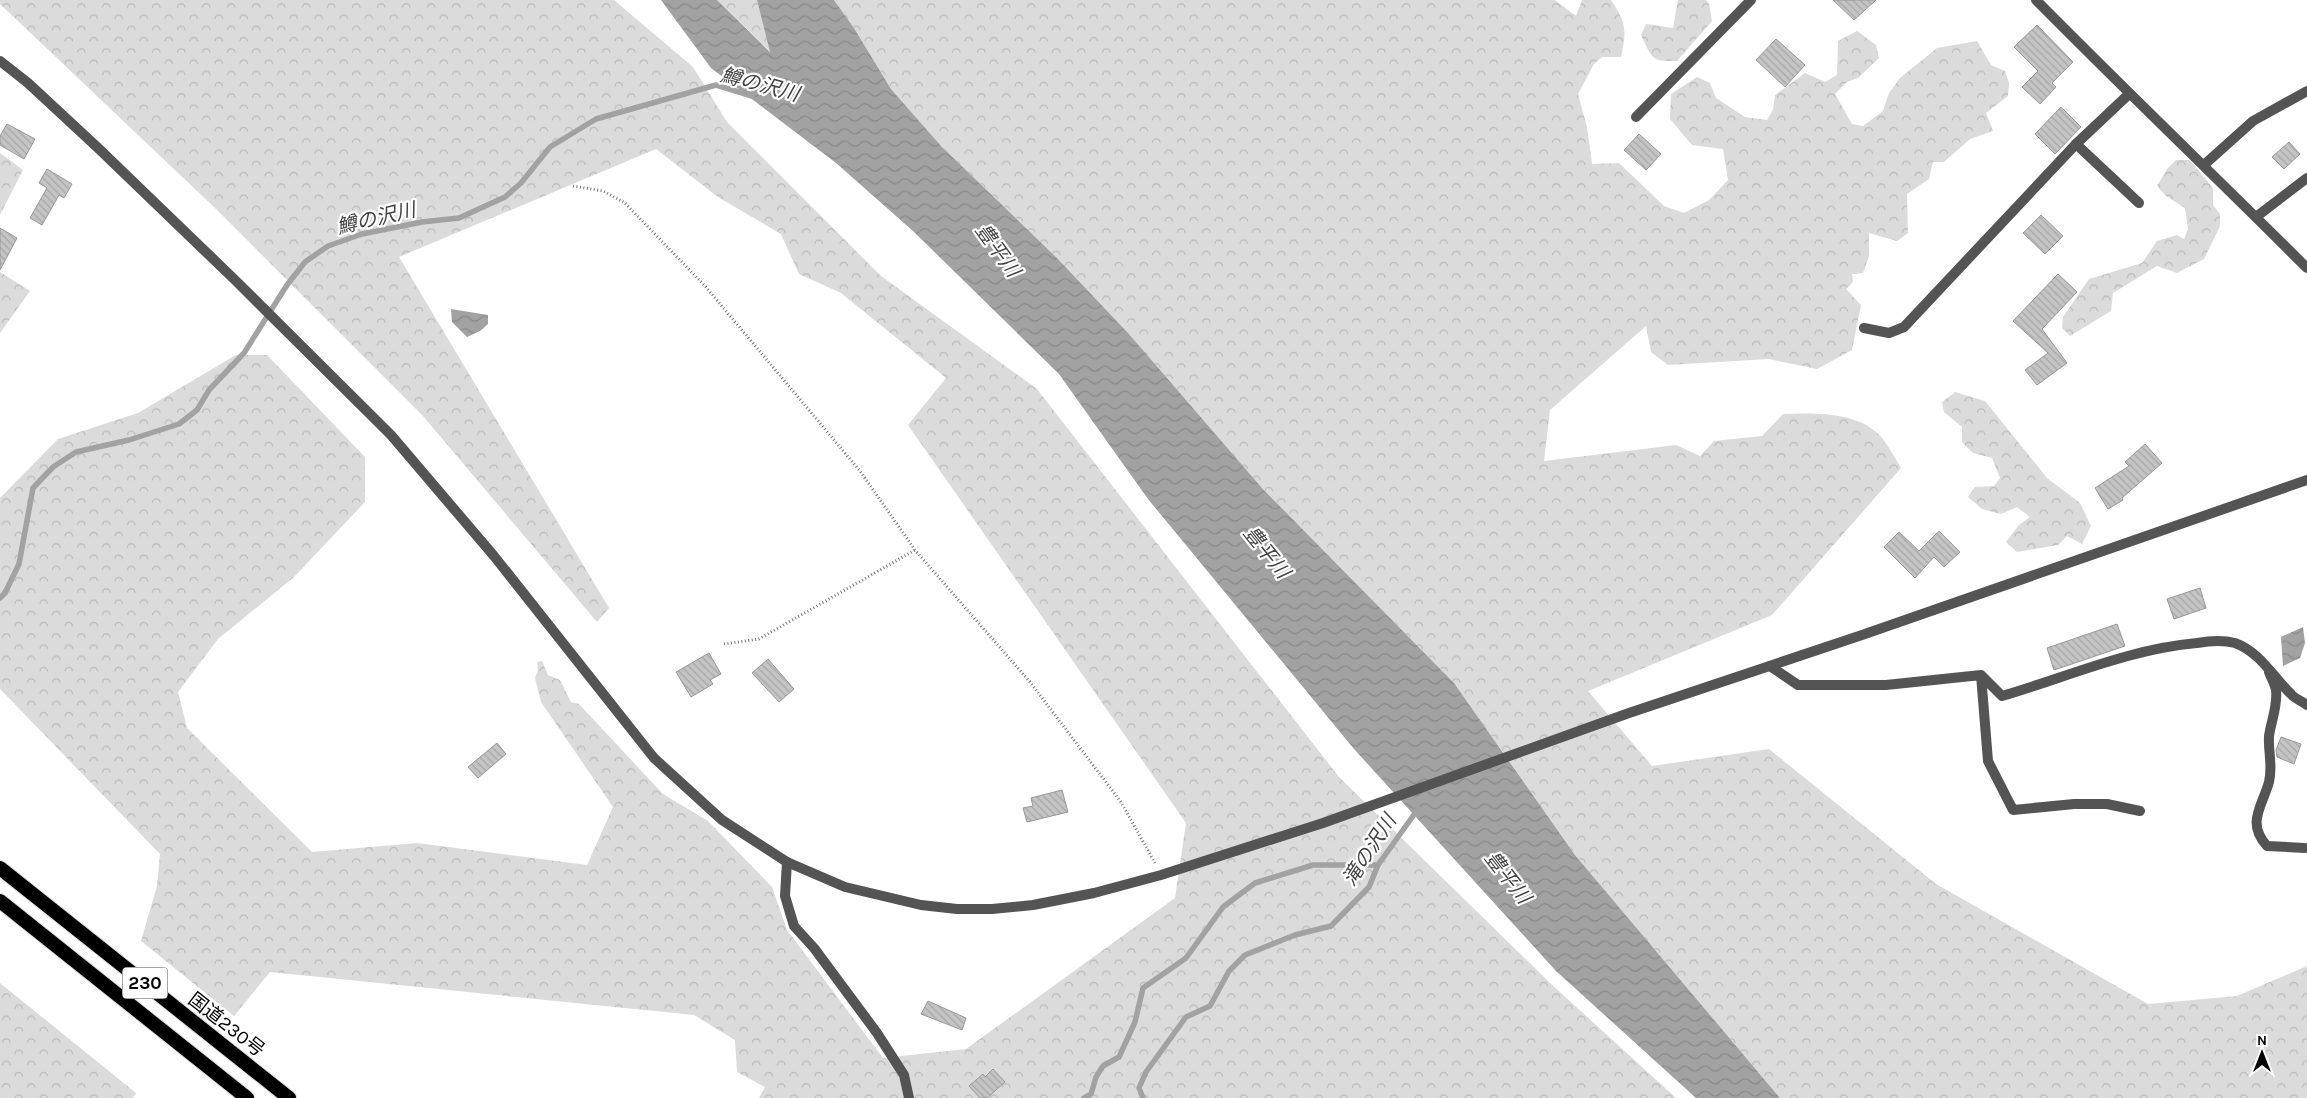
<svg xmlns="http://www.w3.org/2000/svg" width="2307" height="1098" viewBox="0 0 2307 1098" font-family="Karla,'Noto Sans JP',sans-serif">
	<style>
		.forest { fill: url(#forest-crowns) }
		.water { fill: url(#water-waves) }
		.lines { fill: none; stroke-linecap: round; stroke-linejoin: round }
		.stream { stroke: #a2a2a2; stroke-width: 5.5 }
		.building { fill: url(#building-back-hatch); stroke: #989898 }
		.trunk-casing { stroke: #dbdbdb; stroke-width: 16 }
		.path { stroke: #767676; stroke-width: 3; stroke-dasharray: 1 2.5; stroke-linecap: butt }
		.service { stroke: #545454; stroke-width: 10 }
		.minor { stroke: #545454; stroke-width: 10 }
		.tertiary { stroke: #545454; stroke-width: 10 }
		.trunk { stroke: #000; stroke-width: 14 }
		.labels { text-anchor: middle; stroke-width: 4.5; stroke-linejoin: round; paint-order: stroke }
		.shield { fill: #fff; stroke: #4c4c4c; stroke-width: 1 }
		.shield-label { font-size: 18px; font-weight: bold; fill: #000 }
		.street-label { font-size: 19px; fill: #000; stroke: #fff }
		.water-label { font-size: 20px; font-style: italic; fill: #434343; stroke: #fff }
	</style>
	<defs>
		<pattern id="forest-crowns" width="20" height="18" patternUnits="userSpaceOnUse" patternTransform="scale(1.25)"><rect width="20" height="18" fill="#dbdbdb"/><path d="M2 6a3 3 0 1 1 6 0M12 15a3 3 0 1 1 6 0" fill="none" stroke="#bababa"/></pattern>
		<pattern id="water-waves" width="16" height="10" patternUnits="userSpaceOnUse" patternTransform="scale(1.25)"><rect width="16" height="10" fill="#a2a2a2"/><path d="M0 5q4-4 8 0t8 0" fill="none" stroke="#8a8a8a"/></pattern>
		<pattern id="building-back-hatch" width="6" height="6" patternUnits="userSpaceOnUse" patternTransform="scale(1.25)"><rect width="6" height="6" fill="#c4c4c4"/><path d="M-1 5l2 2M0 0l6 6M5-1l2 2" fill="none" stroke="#a7a7a7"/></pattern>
	</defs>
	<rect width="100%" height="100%" fill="#fff"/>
	<path class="forest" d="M 0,0 L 614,0 L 693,67 L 727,122 L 881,276 L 1037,389 L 1339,777 L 1550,983 L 1676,1098 L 759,1098 L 765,1087 L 737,1072 L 735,1040 L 694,1015 L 270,972 L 234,1016 L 141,941 L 157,886 L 160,854 L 0,689 L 0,498 L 58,439 L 138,413 L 236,355 L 267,355 L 365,457 L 365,502 L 294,577 L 218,639 L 178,692 L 187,728 L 312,852 L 417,843 L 587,865 L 613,807 L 541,702 L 535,678 L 538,670 L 537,662 L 542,661 L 548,675 L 560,680 L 571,702 L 579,704 L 663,794 L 708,821 L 772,887 L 787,930 L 883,1058 L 966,1049 L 1175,898 L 1186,823 L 908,425 L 946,378 L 841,293 L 799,274 L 781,234 L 718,197 L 656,149 L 399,257 L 609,608 L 597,622 L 423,416 L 216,209 L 0,4 Z
		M 717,0 L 757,0 L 771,52 Z
		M 834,0 L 1555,0 L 1576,16 L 1582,0 L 1611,0 C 1626,22 1627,31 1621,57 L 1602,57 L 1594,64 L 1578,94 L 1587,127 L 1592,164 L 1619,163 L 1664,206 L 1684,213 L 1709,200 L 1728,180 L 1723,149 L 1692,145 L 1670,119 L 1671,94 L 1697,77 L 1710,83 L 1716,98 L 1745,117 L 1767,120 L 1773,110 L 1775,95 L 1805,73 L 1825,82 L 1837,75 L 1838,41 L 1857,31 L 1876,45 L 1879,58 L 1858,78 L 1847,82 L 1835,94 L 1852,124 L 1863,126 L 1883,111 L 1889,93 L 1900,78 L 1937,48 L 1977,41 L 1991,65 L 2005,71 L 2009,83 L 2008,96 L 1986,113 L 1993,131 L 1970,139 L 1944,162 L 1933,162 L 1929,179 L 1907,194 L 1908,233 L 1897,241 L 1869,233 L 1869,256 L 1863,273 L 1852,274 L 1853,282 L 1846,289 L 1861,305 L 1852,350 L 1817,369 L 1769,359 L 1668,365 L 1651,352 L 1646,326 L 1550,410 L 1544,461 L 1676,445 L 1700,456 L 1714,441 L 1762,436 L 1783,414 C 1814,413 1860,411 1882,438 C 1889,447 1895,458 1901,468 L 1772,615 L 1588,691 L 1652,766 L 1769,749 L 1936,884 L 2148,1004 L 2237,996 L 2307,966 L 2307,1098 L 1780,1098 L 1575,855 L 1454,683 L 1262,488 L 1129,334 L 1057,258 L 942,147 L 891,89 L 854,28 Z
		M 1678,0 L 1706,0 L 1709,4 L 1712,21 L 1677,61 C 1650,62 1652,57 1641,35 L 1646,24 L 1673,28 Z
		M 0,153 L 23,170 L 0,215 Z
		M 2176,160 L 2190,160 L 2213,188 L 2213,205 L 2220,214 L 2220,226 L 2204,259 L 2177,273 L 2157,266 L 2113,293 L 2111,311 L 2070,336 L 2062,328 L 2063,317 L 2089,279 L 2142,263 L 2157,241 L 2177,235 L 2184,239 L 2188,229 L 2185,208 L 2166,196 L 2157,186 L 2167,169 Z
		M 0,272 L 30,291 L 0,333 Z
		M 1955,392 L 1985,401 L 2047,478 L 2080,503 L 2091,526 L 2082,544 L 2067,536 L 2058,545 L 2017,552 L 2006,542 L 2019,525 L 2030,517 L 2017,507 L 2001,514 L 1982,509 L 1968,497 L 1975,487 L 1994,486 L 2000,478 L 1992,458 L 1973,453 L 1962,442 L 1962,427 L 1944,412 L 1942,402 Z
		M 0,983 L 136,1093 L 133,1098 L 0,1098 Z"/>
	<path class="water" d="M 661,0 L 717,0 L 770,52 L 757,0 L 834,0 L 854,28 L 891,89 L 942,147 L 1057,258 L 1129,334 L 1262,488 L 1454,683 L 1575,855 L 1780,1098 L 1696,1098 L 1556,971 L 1354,749 L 1148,499 L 1059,374 L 913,231 L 836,163 L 711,68 Z
		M 451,309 L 488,315 L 488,324 L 480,331 L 467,337 L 452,322 Z
		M 2303,627 L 2305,643 L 2300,658 L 2283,666 L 2281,637 Z"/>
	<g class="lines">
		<path class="stream" d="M 0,598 L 5,593 L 19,564 L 33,488 L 53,467 L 76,452 L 129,440 L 179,424 L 197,410 L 209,390 L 244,353 L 287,285 L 305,262 L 328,246 L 362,234 L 422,222 L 459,218 L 505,197 L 521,183 L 550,147 L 596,119 L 716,85 L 752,96
			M 1084,1098 L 1091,1094 L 1096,1077 L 1103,1066 L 1119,1057 L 1135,1022 L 1143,988 L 1186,958 L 1223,907 L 1255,883 L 1313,865 L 1378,865
			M 1143,1098 L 1139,1088 L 1146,1072 L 1186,1017 L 1210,1006 L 1229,971 L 1245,955 L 1295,935 L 1331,926 L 1369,887 L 1378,865 L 1418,809"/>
	</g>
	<path class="building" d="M 1833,0 L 1876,0 L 1854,20 Z
		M 2037,25 L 2073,62 L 2052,83 L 2056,87 L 2040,104 L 2022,87 L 2038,71 L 2014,47 Z
		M 1776,39 L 1805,65 L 1785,87 L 1756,60 Z
		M 2061,107 L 2081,127 L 2055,154 L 2035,134 Z
		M 7,124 L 35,139 L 24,159 L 0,145 L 0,136 Z
		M 1639,134 L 1661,154 L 1646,170 L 1624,150 Z
		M 2289,142 L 2300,154 L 2284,169 L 2272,157 Z
		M 47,169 L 72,184 L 64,198 L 59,195 L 42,225 L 30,218 L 47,188 L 39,183 Z
		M 2041,215 L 2063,236 L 2045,254 L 2023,233 Z
		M 0,228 L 17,238 L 0,270 Z
		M 2058,274 L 2077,292 L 2042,329 L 2067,363 L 2037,385 L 2025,370 L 2048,353 L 2013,321 Z
		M 2145,444 L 2162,463 L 2122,498 L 2123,500 L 2108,509 L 2095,488 L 2129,466 L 2125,462 Z
		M 1939,531 L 1960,552 L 1944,567 L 1934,557 L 1915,578 L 1884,547 L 1899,532 L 1919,551 Z
		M 2200,588 L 2206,608 L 2174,619 L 2167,599 Z
		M 2117,624 L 2125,646 L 2054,670 L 2047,648 Z
		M 709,653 L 721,674 L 710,680 L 713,684 L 691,697 L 676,672 Z
		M 768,659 L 794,689 L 779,702 L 752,673 Z
		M 2281,737 L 2301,744 L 2294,764 L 2277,757 L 2276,750 Z
		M 497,743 L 506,754 L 478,778 L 468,767 Z
		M 1062,790 L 1068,812 L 1027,822 L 1023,808 L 1033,806 L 1031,798 Z
		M 928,1001 L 966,1018 L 962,1030 L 921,1014 Z
		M 993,1069 L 1005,1082 L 987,1098 L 980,1098 L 969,1086 L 983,1074 L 985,1077 Z"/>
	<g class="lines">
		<defs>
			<path id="trunk" d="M 0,868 L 289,1098
				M 0,901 L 247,1098"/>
		</defs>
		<use href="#trunk" class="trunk-casing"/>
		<path class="path" d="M 573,186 L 603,191 L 625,203 L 705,286 L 860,471 L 915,550 L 1030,682 L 1121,802 L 1155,863
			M 724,644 L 759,639 L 915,550"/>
		<path class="service" d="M 2076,144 L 2139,203
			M 2205,164 L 2253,121 L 2307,91
			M 2256,217 L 2307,178
			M 1770,666 L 1798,685 L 1886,685 L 1981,675 L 2002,696 C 2067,677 2129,649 2197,643 C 2209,641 2223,640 2235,643 C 2260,652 2273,677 2291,694 C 2295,699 2302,701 2307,705
			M 2269,672 C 2271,678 2275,684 2276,690 C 2278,705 2271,722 2269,736 C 2268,752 2273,766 2269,782 C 2262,807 2246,823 2267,846 L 2305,848
			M 1981,675 L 1988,761 L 2013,810 L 2074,804 L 2107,804 L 2140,811"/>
		<path class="minor" d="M 2036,0 C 2125,90 2217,178 2307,268
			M 1636,117 L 1751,0
			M 1864,328 L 1889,333 L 1904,327 L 2076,144 L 2129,94
			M 787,862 L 785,896 L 794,926 L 814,948 L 877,1033 L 904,1075 L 909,1098"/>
		<path class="tertiary" d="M 0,61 L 28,83 L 97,147 L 234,279 L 391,435 L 494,556 L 654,758 L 722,820 L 787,862 L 845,887 L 921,905 L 957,909 L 992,909 L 1033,905 L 1094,893 L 1161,875 L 1323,823 L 1629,713 L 1862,635 L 2307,480"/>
		<use href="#trunk" class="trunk"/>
	</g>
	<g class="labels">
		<rect class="shield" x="122.5" y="967.5" width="45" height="31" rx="4"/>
		<g class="shield-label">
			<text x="145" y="989">230</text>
		</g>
		<g class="street-label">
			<text transform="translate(227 1024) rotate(38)" y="7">国道230号</text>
		</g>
		<g class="water-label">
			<text transform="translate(760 84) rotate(15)" y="7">鱒の沢川</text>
			<text transform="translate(376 218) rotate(-13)" y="7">鱒の沢川</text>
			<text transform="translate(998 250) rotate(54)" y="7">豊平川</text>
			<text transform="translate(1267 552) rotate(51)" y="7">豊平川</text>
			<text transform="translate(1369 850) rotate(-57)" y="7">滝の沢川</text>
			<text transform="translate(1508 877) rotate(52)" y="7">豊平川</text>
		</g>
	</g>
	<g transform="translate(2262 1053)" stroke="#ffffff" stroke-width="4" paint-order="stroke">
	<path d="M0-4L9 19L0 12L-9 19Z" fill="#000000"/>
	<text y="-8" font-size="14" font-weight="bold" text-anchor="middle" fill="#000000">N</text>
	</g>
</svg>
